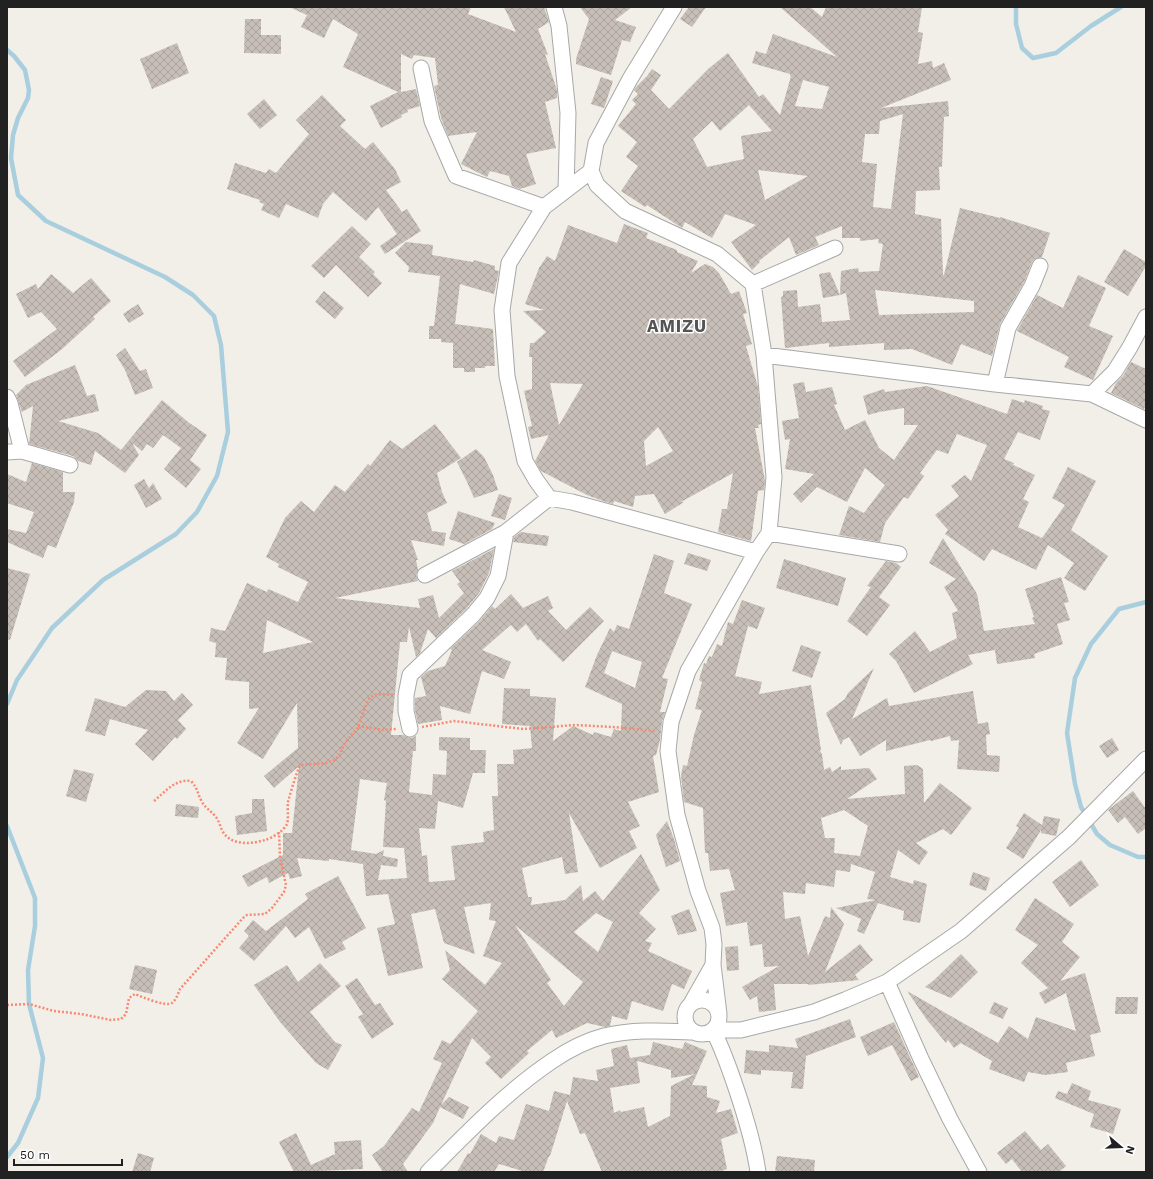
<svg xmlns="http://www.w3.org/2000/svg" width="1153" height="1179" viewBox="0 0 1153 1179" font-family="'Work Sans',sans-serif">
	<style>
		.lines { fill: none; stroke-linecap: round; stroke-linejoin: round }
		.stream { stroke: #a9cede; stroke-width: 4.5 }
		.building { fill: url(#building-cross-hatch); fill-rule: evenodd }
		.minor-casing { stroke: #a8a8a8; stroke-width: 17 }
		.path { stroke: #f88972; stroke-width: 2.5; stroke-dasharray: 2 2; stroke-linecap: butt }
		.minor { stroke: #fff; stroke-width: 15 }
		.labels { text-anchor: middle; stroke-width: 3; stroke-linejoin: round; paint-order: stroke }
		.district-label { font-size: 17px; font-weight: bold; letter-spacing: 1px; fill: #545454; stroke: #fff }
	</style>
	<defs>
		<pattern id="building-cross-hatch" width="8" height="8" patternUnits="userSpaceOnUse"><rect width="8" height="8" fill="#c6beb7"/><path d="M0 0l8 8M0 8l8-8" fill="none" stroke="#aaa39d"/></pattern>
	</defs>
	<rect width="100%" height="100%" fill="#f1efe8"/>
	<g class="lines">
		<path class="stream" d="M 1016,7 L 1016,24 L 1022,48 L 1033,58 L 1056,53 L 1091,26 L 1121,7
			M 7,50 L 14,56 L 25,70 L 29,90 L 28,98 L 18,118 L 13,135 L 11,158 L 18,195 L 46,221 L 165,277 L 193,295 L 214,316 L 221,345 L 228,432 L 217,476 L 197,512 L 176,534 L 103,580 L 52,628 L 17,680 L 7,704
			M 1146,602 L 1119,609 L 1091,644 L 1075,678 L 1067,733 L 1075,784 L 1081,807 L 1097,834 L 1110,845 L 1138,857 L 1146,857
			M 7,826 L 35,898 L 35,926 L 28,970 L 29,1004 L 43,1058 L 38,1098 L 18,1143 L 7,1157"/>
	</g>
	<path class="building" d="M 289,7 L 471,7 L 468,14 L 516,32 L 504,7 L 544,7 L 549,22 L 538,29 L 548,55 L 545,54 L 557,90 L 557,98 L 545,102 L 556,148 L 526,154 L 536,184 L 520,189 L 512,186 L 509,176 L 490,171 L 487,177 L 461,164 L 477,132 L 448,136 L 441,118 L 434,86 L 438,85 L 435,58 L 414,55 L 412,59 L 401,54 L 401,92 L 416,89 L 420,106 L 407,110 L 408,112 L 401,115 L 402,117 L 381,128 L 370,106 L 398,92 L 343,67 L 358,34 L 333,19 L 324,38 L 301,27 L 307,15 Z
		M 580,7 L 632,7 L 615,20 L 636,27 L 630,42 L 622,40 L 611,75 L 576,64 L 576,59 L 589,19 Z
		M 689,7 L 706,7 L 692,27 L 680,19 Z
		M 780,7 L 810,7 L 822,17 L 826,7 L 922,7 L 918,32 L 923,33 L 918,64 L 932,61 L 933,68 L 944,63 L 951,80 L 881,108 L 948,101 L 949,116 L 944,117 L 942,167 L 939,167 L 940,190 L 916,191 L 915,214 L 941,219 L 943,275 L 944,275 L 960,208 L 1000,218 L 1000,217 L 1050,233 L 1042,257 L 1035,259 L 1032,262 L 1024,282 L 1000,324 L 992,356 L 961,344 L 952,365 L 912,349 L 884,350 L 884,343 L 829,347 L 829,343 L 785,348 L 781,297 L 783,296 L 783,291 L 797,290 L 798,307 L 820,304 L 822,322 L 850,320 L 846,293 L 840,295 L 841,271 L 858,268 L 859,272 L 879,271 L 883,244 L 878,243 L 879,239 L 860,241 L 860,238 L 842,238 L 842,226 L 815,237 L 819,245 L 796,255 L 789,237 L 759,261 L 760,262 L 752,270 L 731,242 L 756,225 L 725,214 L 712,238 L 685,222 L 682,228 L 679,226 L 647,205 L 645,207 L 621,191 L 638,166 L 626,157 L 637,142 L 618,126 L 636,104 L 632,100 L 638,94 L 634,90 L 636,87 L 647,76 L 652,69 L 661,75 L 651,90 L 669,109 L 708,69 L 728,53 L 759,97 L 763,94 L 780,115 L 791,76 L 790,76 L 790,74 L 752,63 L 756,51 L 766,54 L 773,34 L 837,57 ZM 803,80 L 829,87 L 822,109 L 795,106 ZM 749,105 L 772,131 L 741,136 L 744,159 L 707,167 L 693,139 L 712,121 L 720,131 ZM 903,114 L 891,209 L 873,207 L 877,164 L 862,162 L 865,134 L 879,134 L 880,121 ZM 758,170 L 808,176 L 765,200 ZM 875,290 L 974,301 L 974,312 L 879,315 Z
		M 245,19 L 261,19 L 261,35 L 281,35 L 281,54 L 244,53 Z
		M 177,43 L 189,73 L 152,89 L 140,59 Z
		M 601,77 L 613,81 L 604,108 L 591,104 Z
		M 322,95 L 346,120 L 340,126 L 365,149 L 373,142 L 395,169 L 401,182 L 386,190 L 402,212 L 407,209 L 421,231 L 385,254 L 380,246 L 397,234 L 378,207 L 366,221 L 333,192 L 323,204 L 318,218 L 286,204 L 279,218 L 261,210 L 264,204 L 259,202 L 260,200 L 227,189 L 235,163 L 266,173 L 269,169 L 276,173 L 309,134 L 296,120 Z
		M 264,99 L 277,115 L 260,129 L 247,114 Z
		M 624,224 L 648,233 L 646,238 L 677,250 L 677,252 L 698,261 L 691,273 L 705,264 L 713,267 L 719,273 L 731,294 L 739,291 L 747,313 L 743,314 L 752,344 L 746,346 L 758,387 L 761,424 L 758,425 L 759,428 L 755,428 L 765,481 L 764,490 L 758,491 L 751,541 L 718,532 L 722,509 L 727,509 L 733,473 L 681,502 L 684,502 L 665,514 L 654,494 L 635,496 L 633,507 L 614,501 L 613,504 L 603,501 L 587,495 L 541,471 L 535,461 L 549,435 L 531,439 L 528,427 L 532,426 L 524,391 L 532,389 L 532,357 L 529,357 L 530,343 L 534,343 L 546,332 L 523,311 L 544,310 L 525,304 L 539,268 L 547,256 L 555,261 L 568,225 L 617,243 ZM 550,383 L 583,384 L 559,425 ZM 658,427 L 673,451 L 646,466 L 644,441 Z
		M 352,226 L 371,244 L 359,257 L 375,272 L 373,274 L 382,283 L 368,297 L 336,265 L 324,278 L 311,266 Z
		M 406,242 L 433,245 L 432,255 L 473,262 L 474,260 L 495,266 L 495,270 L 499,271 L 494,294 L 460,284 L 455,324 L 493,329 L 495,366 L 485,366 L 485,368 L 475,368 L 475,372 L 464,372 L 464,368 L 453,368 L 453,343 L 441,342 L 441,339 L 429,339 L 429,326 L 434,326 L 440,276 L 408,272 L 409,267 L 395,253 Z
		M 1124,249 L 1146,262 L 1146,266 L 1128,296 L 1104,282 Z
		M 830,272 L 840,295 L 823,298 L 819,274 Z
		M 51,274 L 73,293 L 91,278 L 111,301 L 93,317 L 95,319 L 61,350 L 25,377 L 13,361 L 57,329 L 41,312 L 28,318 L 16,294 L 36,284 L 38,289 Z
		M 1078,275 L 1106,288 L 1089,326 L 1113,336 L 1093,380 L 1064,367 L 1069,357 L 1017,331 L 1037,295 L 1063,308 Z
		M 324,291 L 344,308 L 335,319 L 315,302 Z
		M 138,304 L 144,314 L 129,323 L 123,314 Z
		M 125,348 L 140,371 L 146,369 L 153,388 L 135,395 L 125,370 L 116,355 Z
		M 1131,362 L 1146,369 L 1146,404 L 1144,409 L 1111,393 L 1116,383 L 1123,376 Z
		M 75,365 L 87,396 L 95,394 L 99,411 L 58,421 L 98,433 L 121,450 L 162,400 L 188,422 L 207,435 L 190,460 L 201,469 L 186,488 L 164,469 L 181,448 L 163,435 L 153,448 L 147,444 L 142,451 L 132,443 L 139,455 L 125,473 L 95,451 L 91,465 L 78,461 L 73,456 L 29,444 L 33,406 L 22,412 L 16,395 L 26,385 Z
		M 804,382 L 806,392 L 832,387 L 837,404 L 834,405 L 845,430 L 865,420 L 879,448 L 894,460 L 918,425 L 904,425 L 904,408 L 879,412 L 868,415 L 863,396 L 884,389 L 885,392 L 927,386 L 1007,414 L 1012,399 L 1024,403 L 1025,400 L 1043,406 L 1042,409 L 1050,411 L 1040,440 L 1018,432 L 1004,459 L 1014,463 L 1013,465 L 1035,475 L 1023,499 L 1029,502 L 1018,527 L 1042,538 L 1065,505 L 1052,498 L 1068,467 L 1096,481 L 1071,530 L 1108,556 L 1085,591 L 1064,578 L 1074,563 L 1048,545 L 1036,570 L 992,549 L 984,561 L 945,534 L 948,530 L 935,515 L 959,496 L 951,486 L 965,475 L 971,481 L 987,445 L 957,434 L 948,454 L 937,450 L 920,473 L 924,476 L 908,499 L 904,497 L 885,523 L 880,542 L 839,535 L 849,506 L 864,513 L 885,485 L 865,468 L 847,502 L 817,487 L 801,503 L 793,494 L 814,474 L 785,469 L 790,439 L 785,440 L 782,421 L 799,418 L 793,384 Z
		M 435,424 L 461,458 L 437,473 L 442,492 L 447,503 L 427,513 L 432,531 L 446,533 L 444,546 L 411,540 L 418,560 L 416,560 L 418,570 L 416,575 L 418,581 L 335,598 L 420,608 L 418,599 L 433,595 L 439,618 L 464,593 L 457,584 L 460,582 L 452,571 L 494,549 L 489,573 L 479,593 L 466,609 L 436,638 L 428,629 L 420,653 L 416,657 L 409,627 L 407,642 L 400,642 L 391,735 L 403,735 L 407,737 L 412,738 L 416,736 L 416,751 L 413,751 L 409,792 L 432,795 L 433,774 L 446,775 L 447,751 L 439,750 L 439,737 L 470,738 L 470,750 L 486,750 L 485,773 L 473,773 L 463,808 L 438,801 L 435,829 L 419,828 L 422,856 L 427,855 L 429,882 L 455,880 L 451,846 L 484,842 L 483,832 L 494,830 L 492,796 L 498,796 L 497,764 L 514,764 L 513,750 L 532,748 L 530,726 L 502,724 L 504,688 L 530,689 L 530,696 L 556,698 L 553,741 L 573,726 L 593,735 L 594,732 L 611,737 L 614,729 L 621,731 L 622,704 L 585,687 L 597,655 L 610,628 L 614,632 L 617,625 L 629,629 L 654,554 L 674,561 L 664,593 L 692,604 L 662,678 L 668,679 L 660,712 L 665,712 L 662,721 L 660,740 L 656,755 L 653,756 L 659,792 L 628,802 L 640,826 L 629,831 L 637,848 L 600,868 L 569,813 L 578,872 L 565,874 L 562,857 L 522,868 L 528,897 L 532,897 L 531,905 L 565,900 L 581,885 L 583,901 L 595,891 L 603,901 L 641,854 L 660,890 L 639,913 L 656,929 L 645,941 L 652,943 L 648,951 L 692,971 L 684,989 L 672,984 L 663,1011 L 632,1001 L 627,1020 L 612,1016 L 610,1026 L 605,1027 L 587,1023 L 556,1038 L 552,1030 L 527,1051 L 529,1053 L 501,1079 L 485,1063 L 491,1057 L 472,1038 L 441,1105 L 449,1097 L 469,1107 L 463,1119 L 440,1107 L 433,1123 L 403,1164 L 408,1172 L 383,1172 L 372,1155 L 384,1146 L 412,1108 L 419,1112 L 442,1063 L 433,1059 L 442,1040 L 450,1044 L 478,1011 L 442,979 L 450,970 L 445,950 L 485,985 L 502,963 L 483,956 L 496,921 L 489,920 L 491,903 L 464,907 L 475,954 L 444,943 L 435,909 L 411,914 L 423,968 L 388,976 L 377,928 L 395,924 L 388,894 L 366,896 L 363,864 L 329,859 L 329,861 L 297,858 L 302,876 L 290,879 L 288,873 L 269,883 L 267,877 L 248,887 L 242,876 L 283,855 L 283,833 L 292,833 L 299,766 L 274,788 L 264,776 L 298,748 L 297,703 L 263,759 L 237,743 L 259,708 L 249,709 L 249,682 L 225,680 L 227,658 L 215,657 L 216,643 L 209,641 L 211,628 L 225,631 L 247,583 L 267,592 L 268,589 L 298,602 L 308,582 L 278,567 L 279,564 L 266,557 L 285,518 L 301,501 L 314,512 L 335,485 L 345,492 L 368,464 L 370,466 L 390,440 L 402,449 ZM 267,620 L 313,642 L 263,653 ZM 612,651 L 642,662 L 635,688 L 604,673 ZM 360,779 L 387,783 L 384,800 L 386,801 L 383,847 L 404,848 L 407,878 L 378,880 L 381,865 L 397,867 L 398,859 L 383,856 L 384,850 L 376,854 L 351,850 ZM 596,913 L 613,922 L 598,952 L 574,932 ZM 515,925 L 583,982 L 564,1006 L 547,983 L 551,980 Z
		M 476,449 L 484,457 L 493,475 L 498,490 L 474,498 L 468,484 L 457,462 Z
		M 32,463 L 63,472 L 63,492 L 75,492 L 74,502 L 56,548 L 48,545 L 43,558 L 7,542 L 7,529 L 26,533 L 34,512 L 7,503 L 7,474 L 26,482 Z
		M 144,479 L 149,488 L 153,483 L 162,499 L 146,508 L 134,485 Z
		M 499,494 L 512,498 L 505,520 L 491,516 Z
		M 458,511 L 495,523 L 492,529 L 464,544 L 449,539 Z
		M 521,532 L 549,536 L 547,546 L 513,542 L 514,537 Z
		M 943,538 L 977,594 L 984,631 L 1035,624 L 1032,618 L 1034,617 L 1025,589 L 1061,577 L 1069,602 L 1064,603 L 1070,620 L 1057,624 L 1063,644 L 1034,654 L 1035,658 L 997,664 L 995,650 L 968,655 L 973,664 L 914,693 L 896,661 L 889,654 L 915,631 L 930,652 L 957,638 L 952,613 L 958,611 L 944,587 L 956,579 L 929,563 Z
		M 688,553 L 711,560 L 707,571 L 684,564 Z
		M 784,559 L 846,578 L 838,606 L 776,588 Z
		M 886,561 L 896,563 L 901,567 L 879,597 L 890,605 L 867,636 L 847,621 L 871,587 L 867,586 Z
		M 7,568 L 30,574 L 10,640 L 7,639 Z
		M 511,594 L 523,608 L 548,596 L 553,608 L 548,611 L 566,630 L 590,607 L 604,621 L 563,662 L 540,639 L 538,641 L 526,624 L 517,632 L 511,625 L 482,650 L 511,662 L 504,679 L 482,671 L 470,714 L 440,706 L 442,720 L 418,724 L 415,710 L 415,698 L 426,696 L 421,677 L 428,671 L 445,666 L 452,650 L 450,649 L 479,622 L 492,606 L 495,609 Z
		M 742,600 L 765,608 L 757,629 L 748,626 L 735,676 L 762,682 L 759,694 L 811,685 L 821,750 L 820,751 L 822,754 L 824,770 L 830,767 L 832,772 L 841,766 L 841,770 L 869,768 L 877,779 L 847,799 L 905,794 L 904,766 L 917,765 L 923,769 L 924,803 L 940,783 L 972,808 L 951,835 L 943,829 L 916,843 L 928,852 L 919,865 L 898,850 L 890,877 L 913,884 L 914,880 L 927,884 L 920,923 L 903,920 L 904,911 L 878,903 L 864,934 L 857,931 L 861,919 L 836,908 L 876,900 L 867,899 L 875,872 L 851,864 L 850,872 L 836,870 L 834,887 L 806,883 L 805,894 L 783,892 L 785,919 L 800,916 L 808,956 L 825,916 L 830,918 L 831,907 L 844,924 L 825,972 L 860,944 L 873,960 L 855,975 L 859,980 L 808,985 L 809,984 L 774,984 L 776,1010 L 759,1012 L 757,996 L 750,1000 L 742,987 L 779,966 L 764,967 L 762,944 L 750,946 L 747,922 L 726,926 L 720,893 L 735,890 L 729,869 L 710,871 L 708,853 L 705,853 L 703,808 L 684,802 L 681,776 L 683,765 L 687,766 L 694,735 L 702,710 L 695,709 L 702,682 L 699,680 L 704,663 L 706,664 L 709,656 L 712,657 L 717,644 L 722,646 L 728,622 L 733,624 ZM 844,810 L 868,826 L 860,856 L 834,853 L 835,838 L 825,838 L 821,818 Z
		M 801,645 L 821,652 L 812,678 L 792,671 Z
		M 874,668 L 852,719 L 887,698 L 889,706 L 973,691 L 978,724 L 988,722 L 990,734 L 986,735 L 987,755 L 1000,756 L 999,772 L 957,769 L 959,740 L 951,741 L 950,736 L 931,741 L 930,740 L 886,751 L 886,740 L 860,756 L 849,737 L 843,740 L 841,745 L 826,713 L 845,699 L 848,693 Z
		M 146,690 L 166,691 L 174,701 L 182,693 L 193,705 L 178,720 L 186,729 L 177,739 L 175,737 L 153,761 L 135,744 L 148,730 L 110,719 L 105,736 L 85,731 L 95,698 L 125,707 Z
		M 1112,738 L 1119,750 L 1107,758 L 1099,746 Z
		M 74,769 L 94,774 L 86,802 L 66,796 Z
		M 1133,791 L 1146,809 L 1146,828 L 1138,834 L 1125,817 L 1118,823 L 1108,810 Z
		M 252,799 L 264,799 L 267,831 L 237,835 L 235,816 L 252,813 Z
		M 176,804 L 199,807 L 198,818 L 175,816 Z
		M 1024,813 L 1042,825 L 1044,816 L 1060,819 L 1056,836 L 1041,833 L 1041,830 L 1023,859 L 1006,848 L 1019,828 L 1016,826 Z
		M 667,821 L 674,839 L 680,861 L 666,867 L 656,835 Z
		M 1081,860 L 1099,885 L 1070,907 L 1052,882 Z
		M 973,872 L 990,878 L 986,891 L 969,885 Z
		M 338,876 L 366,928 L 342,942 L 346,949 L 325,959 L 309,927 L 295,938 L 286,926 L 254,961 L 239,948 L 249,936 L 244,931 L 253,920 L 266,931 L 308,899 L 305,894 Z
		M 1035,898 L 1074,924 L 1062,942 L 1080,957 L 1060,981 L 1085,973 L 1101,1032 L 1090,1035 L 1095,1056 L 1066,1063 L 1068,1072 L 1045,1075 L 1028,1072 L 1024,1082 L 989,1069 L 992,1061 L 961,1043 L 954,1048 L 948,1040 L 946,1043 L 927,1020 L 907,991 L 998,1043 L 1009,1026 L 1028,1039 L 1036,1017 L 1076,1031 L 1066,993 L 1045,1004 L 1039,993 L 1048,988 L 1021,963 L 1038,945 L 1015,930 Z
		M 689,909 L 697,931 L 678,935 L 671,916 Z
		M 738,946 L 739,970 L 727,971 L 725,947 Z
		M 961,954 L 978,972 L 951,998 L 925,987 L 933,981 Z
		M 320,963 L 341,986 L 310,1012 L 335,1042 L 342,1045 L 328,1070 L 316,1063 L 280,1022 L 254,985 L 287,965 L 298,982 Z
		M 135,965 L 157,970 L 152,994 L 129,989 Z
		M 357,978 L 375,1005 L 380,1003 L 394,1024 L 372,1039 L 358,1017 L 363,1014 L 345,986 Z
		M 1116,997 L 1138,997 L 1137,1014 L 1115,1014 Z
		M 994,1002 L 1008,1008 L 1003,1019 L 989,1013 Z
		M 850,1019 L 856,1037 L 806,1056 L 803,1089 L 791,1088 L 793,1072 L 761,1070 L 761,1075 L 744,1073 L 746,1050 L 769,1052 L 769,1045 L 798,1048 L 795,1039 Z
		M 894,1022 L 919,1077 L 911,1081 L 892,1045 L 868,1056 L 860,1037 Z
		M 653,1042 L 682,1049 L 685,1042 L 707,1051 L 692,1085 L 707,1086 L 707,1097 L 720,1101 L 716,1113 L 731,1109 L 738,1133 L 721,1139 L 727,1169 L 719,1172 L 602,1172 L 585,1133 L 580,1134 L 567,1101 L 550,1156 L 549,1156 L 543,1172 L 526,1172 L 499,1164 L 494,1172 L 457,1172 L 468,1153 L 470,1154 L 481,1134 L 496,1143 L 499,1136 L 514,1140 L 526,1104 L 549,1111 L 554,1091 L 570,1095 L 573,1077 L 598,1081 L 596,1070 L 614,1066 L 611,1049 L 627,1045 L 630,1058 L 650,1055 ZM 637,1061 L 671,1070 L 671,1078 L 695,1074 L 671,1086 L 670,1116 L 648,1127 L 644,1107 L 621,1112 L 620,1110 L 614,1113 L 610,1088 L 640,1083 Z
		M 1072,1083 L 1091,1091 L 1088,1100 L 1121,1109 L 1113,1134 L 1090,1127 L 1094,1114 L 1055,1098 L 1058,1091 L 1067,1094 Z
		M 1025,1131 L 1041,1150 L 1048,1144 L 1066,1166 L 1059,1172 L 1022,1172 L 1012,1159 L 1006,1164 L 997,1153 Z
		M 296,1133 L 311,1165 L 335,1154 L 334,1142 L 361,1140 L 363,1169 L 294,1172 L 279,1142 Z
		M 138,1153 L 154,1158 L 150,1172 L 132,1172 Z
		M 777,1156 L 815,1160 L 814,1172 L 775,1172 Z"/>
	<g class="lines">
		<defs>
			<path id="minor" d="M 554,7 L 559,26 L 568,113 L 566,190
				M 674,7 L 630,79 L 596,143 L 591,171 L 597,185 L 625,211 L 717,254 L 753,284 L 764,355 L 774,477 L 769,533 L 756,552 L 688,671 L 671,722 L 668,751 L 677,815 L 698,891 L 712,928 L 714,944 L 713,965 L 719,1014
				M 421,68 L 432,121 L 456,176 L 544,207
				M 591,171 L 544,207 L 509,263 L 502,310 L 507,376 L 525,461 L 536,480 L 549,498 L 572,502 L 756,552
				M 753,284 L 835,248
				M 764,355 L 995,384 L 1092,394 L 1146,420
				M 995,384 L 1008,328 L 1032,286 L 1040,266
				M 1092,394 L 1115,371 L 1130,347 L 1146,317
				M 7,397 L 10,403 L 22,451
				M 7,452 L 22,451 L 70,465
				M 769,533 L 899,554
				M 425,575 L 506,532
				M 410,729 L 406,711 L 406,695 L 410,675 L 473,615 L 487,598 L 498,576 L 506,532 L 549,498
				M 887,982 L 921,1059 L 950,1119 L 979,1172
				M685 1017a17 17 0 1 1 34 0a17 17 0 1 1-34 0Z
				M 692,1002 L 713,965
				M 716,1027 L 724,1030 L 741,1030 L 814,1012 L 845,1000 L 887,982 L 961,931 L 1069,837 L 1146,759
				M 713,1030 C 723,1050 730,1070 737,1091 C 746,1118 754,1144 758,1172
				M 428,1172 C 467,1133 506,1092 552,1061 C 568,1050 585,1041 604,1036 C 634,1029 664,1031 694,1032"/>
		</defs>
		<use href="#minor" class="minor-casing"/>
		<path class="path" d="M 358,726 L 384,730 L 396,729
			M 422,727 L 454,721 L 523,729 L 575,725 L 613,727 L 656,731
			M 154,801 C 166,791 175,779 191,781 C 198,789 197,792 201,800 C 204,807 210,810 215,816 C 219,820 220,827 223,832 C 232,846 251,844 265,840 C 272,838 284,831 287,824 C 289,817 287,809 288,802 C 291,791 295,778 299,767 L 302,765 L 326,763 L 333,761 L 339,756 L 345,743 L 357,729 L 368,700 C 374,692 384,695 393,695
			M 7,1005 L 29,1004 L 54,1011 L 81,1014 L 111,1020 L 121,1019 L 126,1014 L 129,998 L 135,994 C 142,997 166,1007 172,1003 C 176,1000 178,994 180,989 L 243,918 L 247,915 L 265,914 L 272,908 L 284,892 L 286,885 L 280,857 L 279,832"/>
		<use href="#minor" class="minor"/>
	</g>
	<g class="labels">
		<g class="district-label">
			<text x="677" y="332">AMIZU</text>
		</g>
	</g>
	<rect width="1153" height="1179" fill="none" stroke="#212121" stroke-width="16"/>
	<g transform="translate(1121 1147) rotate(109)" stroke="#ffffff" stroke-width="3" paint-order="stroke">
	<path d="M0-3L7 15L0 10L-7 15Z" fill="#212121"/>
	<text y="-6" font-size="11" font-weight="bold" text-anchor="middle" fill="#212121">N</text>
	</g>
	<path d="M14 1159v6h108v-6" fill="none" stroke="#212121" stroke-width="2"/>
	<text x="20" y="1159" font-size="12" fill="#212121" stroke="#ffffff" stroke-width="3" paint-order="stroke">50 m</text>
</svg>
